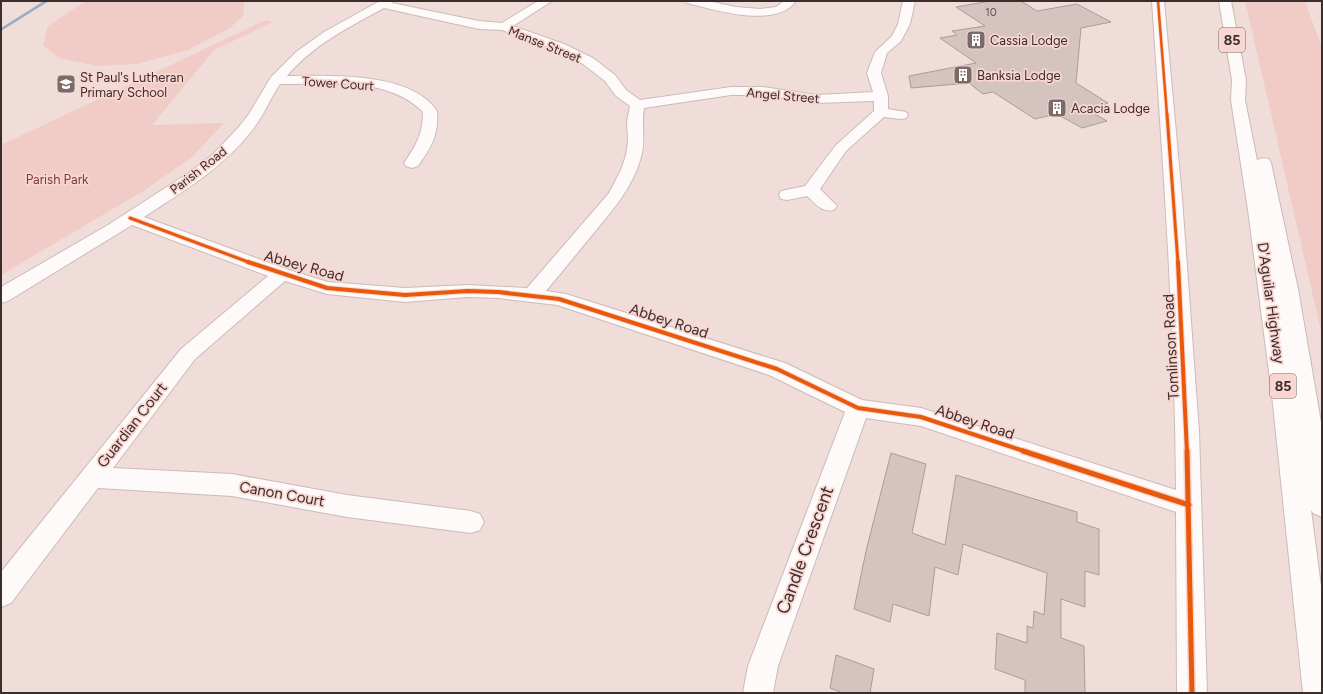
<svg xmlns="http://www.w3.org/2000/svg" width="1323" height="694" viewBox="0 0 1323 694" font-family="Figtree,sans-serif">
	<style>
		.green { fill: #f1cbc6 }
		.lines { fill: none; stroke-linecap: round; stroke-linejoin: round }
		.stream { fill: #9cabc3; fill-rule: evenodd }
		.building { fill: #d5c3c0; stroke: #aa9c9a }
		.minor-casing { stroke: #cabbb9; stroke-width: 2 }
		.trunk-casing { stroke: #cabbb9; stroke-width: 2 }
		.minor { fill: #fdfaf9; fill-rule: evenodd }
		.trunk { fill: #fdfaf9; fill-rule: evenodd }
		.cycleway-far3-casing { stroke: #f9d6d1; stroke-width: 4 }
		.cycleway-far2-casing { stroke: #f9d6d1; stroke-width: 5 }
		.cycleway-far1-casing { stroke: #f9d6d1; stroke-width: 6 }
		.cycleway-casing { stroke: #f9d6d1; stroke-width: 8 }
		.cycleway-far3 { stroke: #e8590c; stroke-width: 2.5 }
		.cycleway-far2 { stroke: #e8590c; stroke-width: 3 }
		.cycleway-far1 { stroke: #e8590c; stroke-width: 4 }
		.cycleway { stroke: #e8590c; stroke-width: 5 }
		.labels { text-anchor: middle; stroke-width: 3.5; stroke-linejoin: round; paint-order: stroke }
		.far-number-label { font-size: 11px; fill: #615250 }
		.far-poi-label { font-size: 13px; fill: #3a2d2b; stroke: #f9d6d1; text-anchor: start }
		.far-street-label { font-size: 13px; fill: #3a2d2b; stroke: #f9d6d1 }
		.far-park-label { font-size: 13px; fill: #7c3b33; stroke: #f9d6d1 }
		.shield { fill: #f9d6d1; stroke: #73605d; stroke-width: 1 }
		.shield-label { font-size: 14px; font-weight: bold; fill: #3a2d2b }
		.street-label { font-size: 15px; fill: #3a2d2b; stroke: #f9d6d1 }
		.near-street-label { font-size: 18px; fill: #3a2d2b; stroke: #f9d6d1 }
	</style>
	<rect width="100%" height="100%" fill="#f0ddda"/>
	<path class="green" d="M 89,1 L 244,1 L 243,16 L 230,28 L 188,50 L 137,64 L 98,66 L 59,58 L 43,45 L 48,26 L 81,4 Z
		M 1245,1 L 1305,1 L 1322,48 L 1322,335 Z
		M 266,20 L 273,22 L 214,50 L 152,125 L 224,123 L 192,157 L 145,190 L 1,275 L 1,145 Z"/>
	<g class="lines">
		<path class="stream" d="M 44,1 L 49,1 L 1,31 L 1,28 Z"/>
	</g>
	<path class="building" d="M 990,1 L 1021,1 L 1037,11 L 1077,4 L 1111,22 L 1081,28 L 1076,83 L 1108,103 L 1090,111 L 1107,121 L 1082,128 L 1057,114 L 1035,119 L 993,92 L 983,94 L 969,83 L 911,88 L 909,76 L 976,63 L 940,38 L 957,35 L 952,31 L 985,26 L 956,7 Z
		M 891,453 L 926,464 L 912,533 L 945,545 L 956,475 L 1077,512 L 1077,522 L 1099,529 L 1099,575 L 1085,571 L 1085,607 L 1061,599 L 1061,638 L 1084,646 L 1085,693 L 1025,693 L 1025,680 L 995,669 L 997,633 L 1027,643 L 1027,626 L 1033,628 L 1034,611 L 1044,615 L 1047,573 L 963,544 L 958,575 L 935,567 L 929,616 L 893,604 L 890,622 L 854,609 L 866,551 Z
		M 836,655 L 874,669 L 870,693 L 843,693 L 830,688 Z"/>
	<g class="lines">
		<defs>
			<path id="minor" d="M 394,1 L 392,3 L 479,21 L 502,23 L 538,1 L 552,1 L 513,26 L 564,44 L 593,58 L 615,75 L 626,90 L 640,100 L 731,87 L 763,87 L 817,95 L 873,92 L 867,73 L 875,52 L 892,36 L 898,24 L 903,1 L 915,1 L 910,24 L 901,41 L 887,53 L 881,73 L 888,96 L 888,109 L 906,112 L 908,115 L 906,118 L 901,119 L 884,117 L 846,151 L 820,189 L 837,206 L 834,210 C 822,213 816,204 807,196 L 787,200 L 781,199 L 779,195 L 781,191 L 805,186 L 836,145 L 874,111 L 874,101 L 817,103 L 763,95 L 731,95 L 644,108 C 641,125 646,141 641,157 C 633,187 613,210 593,234 C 577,253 562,272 546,291 L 566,294 L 785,363 L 862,400 L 921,408 L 1176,490 C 1175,327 1163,164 1152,1 L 1164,1 L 1182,198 L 1199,431 L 1207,693 L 1177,693 L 1176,512 L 921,426 L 866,418 L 778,666 L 773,693 L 743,693 L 748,666 L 845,412 L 769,375 L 557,305 L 498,298 L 468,297 L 405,302 L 327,294 L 285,281 L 195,359 L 113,468 L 232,474 L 347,495 L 471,511 L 480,514 L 484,522 L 480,530 L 471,533 L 347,517 L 232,496 L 98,488 L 11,603 L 1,607 L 1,572 L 181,349 L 268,276 L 132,225 L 8,301 L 1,303 L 1,287 L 108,225 L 193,170 L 213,154 L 238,128 L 249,114 L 271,77 L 296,52 L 324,32 L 378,2 ZM 384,8 L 479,29 L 502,30 L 556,50 L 583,64 L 605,81 L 616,96 L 630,106 L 627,122 L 628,141 L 626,155 L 621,170 L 609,193 L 527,288 L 468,285 L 405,288 L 328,282 L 289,270 L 144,217 C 184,191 224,167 253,129 C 264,115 270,99 280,84 C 327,84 387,76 423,112 C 423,133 416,146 404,163 L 406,166 L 412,168 L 418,166 C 431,147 439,136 437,111 C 410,71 329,76 287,76 C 313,45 349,27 384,8 Z
				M 685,1 L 708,1 L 736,7 L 760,9 L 776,7 L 784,1 L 796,1 C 776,29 715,10 687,3 Z"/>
			<path id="trunk" d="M 1219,1 L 1231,1 L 1246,80 L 1245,100 L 1257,160 L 1263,158 L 1269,159 L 1271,163 L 1298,289 L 1322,428 L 1322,517 L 1313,513 L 1311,510 L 1322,594 L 1322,693 L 1303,693 L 1272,395 L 1248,210 L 1231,100 L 1232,80 Z"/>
		</defs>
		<use href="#minor" class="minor-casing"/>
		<use href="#trunk" class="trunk-casing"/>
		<use href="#minor" class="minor"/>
		<use href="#trunk" class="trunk"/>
		<defs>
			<path id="cycleway-far3" d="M 1158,1 L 1167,115"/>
			<path id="cycleway-far2" d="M 1167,114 L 1178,263
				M 130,218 L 251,263"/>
			<path id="cycleway-far1" d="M 248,262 L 327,288 L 405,295 L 468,291 L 498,292 L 559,299 L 777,369 L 858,408 L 921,417 L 1027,452
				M 1178,262 L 1187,452"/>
			<path id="cycleway" d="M 1023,451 L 1189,505
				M 1187,451 L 1192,693"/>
		</defs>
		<use href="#cycleway-far3" class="cycleway-far3-casing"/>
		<use href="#cycleway-far2" class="cycleway-far2-casing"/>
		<use href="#cycleway-far1" class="cycleway-far1-casing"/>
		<use href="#cycleway" class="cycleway-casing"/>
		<use href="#cycleway-far3" class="cycleway-far3"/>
		<use href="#cycleway-far2" class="cycleway-far2"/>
		<use href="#cycleway-far1" class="cycleway-far1"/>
		<use href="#cycleway" class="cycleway"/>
	</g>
	<defs>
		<symbol id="building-square" viewBox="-11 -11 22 22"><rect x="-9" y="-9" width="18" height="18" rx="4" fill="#7a6b68" stroke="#f9d6d1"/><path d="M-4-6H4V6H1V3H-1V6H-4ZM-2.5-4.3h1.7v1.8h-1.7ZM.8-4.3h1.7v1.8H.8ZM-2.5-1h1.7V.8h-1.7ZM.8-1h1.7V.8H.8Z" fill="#fff"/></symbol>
		<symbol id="school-square" viewBox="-11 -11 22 22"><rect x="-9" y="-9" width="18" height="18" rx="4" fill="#7a6b68" stroke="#f9d6d1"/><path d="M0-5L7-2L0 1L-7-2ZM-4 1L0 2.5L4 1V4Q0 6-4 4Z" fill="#fff"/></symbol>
	</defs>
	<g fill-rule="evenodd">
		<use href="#building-square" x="965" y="29" width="22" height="22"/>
		<use href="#building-square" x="952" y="64" width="22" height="22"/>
		<use href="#school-square" x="55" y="73" width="22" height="22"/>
		<use href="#building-square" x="1046" y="97" width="22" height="22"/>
	</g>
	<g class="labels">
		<g class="far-number-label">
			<text x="991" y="16">10</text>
		</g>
		<g class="far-poi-label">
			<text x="990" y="45">Cassia Lodge</text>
			<text x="977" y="80">Banksia Lodge</text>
			<text x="80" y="82">St Paul's Lutheran<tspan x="80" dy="15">Primary School</tspan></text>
			<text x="1071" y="113">Acacia Lodge</text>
		</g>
		<g class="far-street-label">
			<text transform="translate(545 44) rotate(22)" y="5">Manse Street</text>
			<text transform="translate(338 83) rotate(4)" y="5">Tower Court</text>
			<text transform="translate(783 95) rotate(5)" y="5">Angel Street</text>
			<text transform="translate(198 170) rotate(-38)" y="5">Parish Road</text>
		</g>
		<g class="far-park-label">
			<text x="57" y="184">Parish Park</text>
		</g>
		<g class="shield">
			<rect x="1219" y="28" width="26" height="24" rx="3"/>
			<rect x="1270" y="374" width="26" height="24" rx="3"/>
		</g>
		<g class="shield-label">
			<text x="1232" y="45">85</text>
			<text x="1283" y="391">85</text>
		</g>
		<g class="street-label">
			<text transform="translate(304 266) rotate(15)" y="5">Abbey Road</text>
			<text transform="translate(1271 303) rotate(82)" y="5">D'Aguilar Highway</text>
			<text transform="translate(669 321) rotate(18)" y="5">Abbey Road</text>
			<text transform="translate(1171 347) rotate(-93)" y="5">Tomlinson Road</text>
			<text transform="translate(975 422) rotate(18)" y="5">Abbey Road</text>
			<text transform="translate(132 425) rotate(-52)" y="5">Guardian Court</text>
			<text transform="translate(282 494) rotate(10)" y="5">Canon Court</text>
		</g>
		<g class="near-street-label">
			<text transform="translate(805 550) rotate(-70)" y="6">Candle Crescent</text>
		</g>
	</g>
	<rect width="1323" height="694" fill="none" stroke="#3a2d2b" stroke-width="4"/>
</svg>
